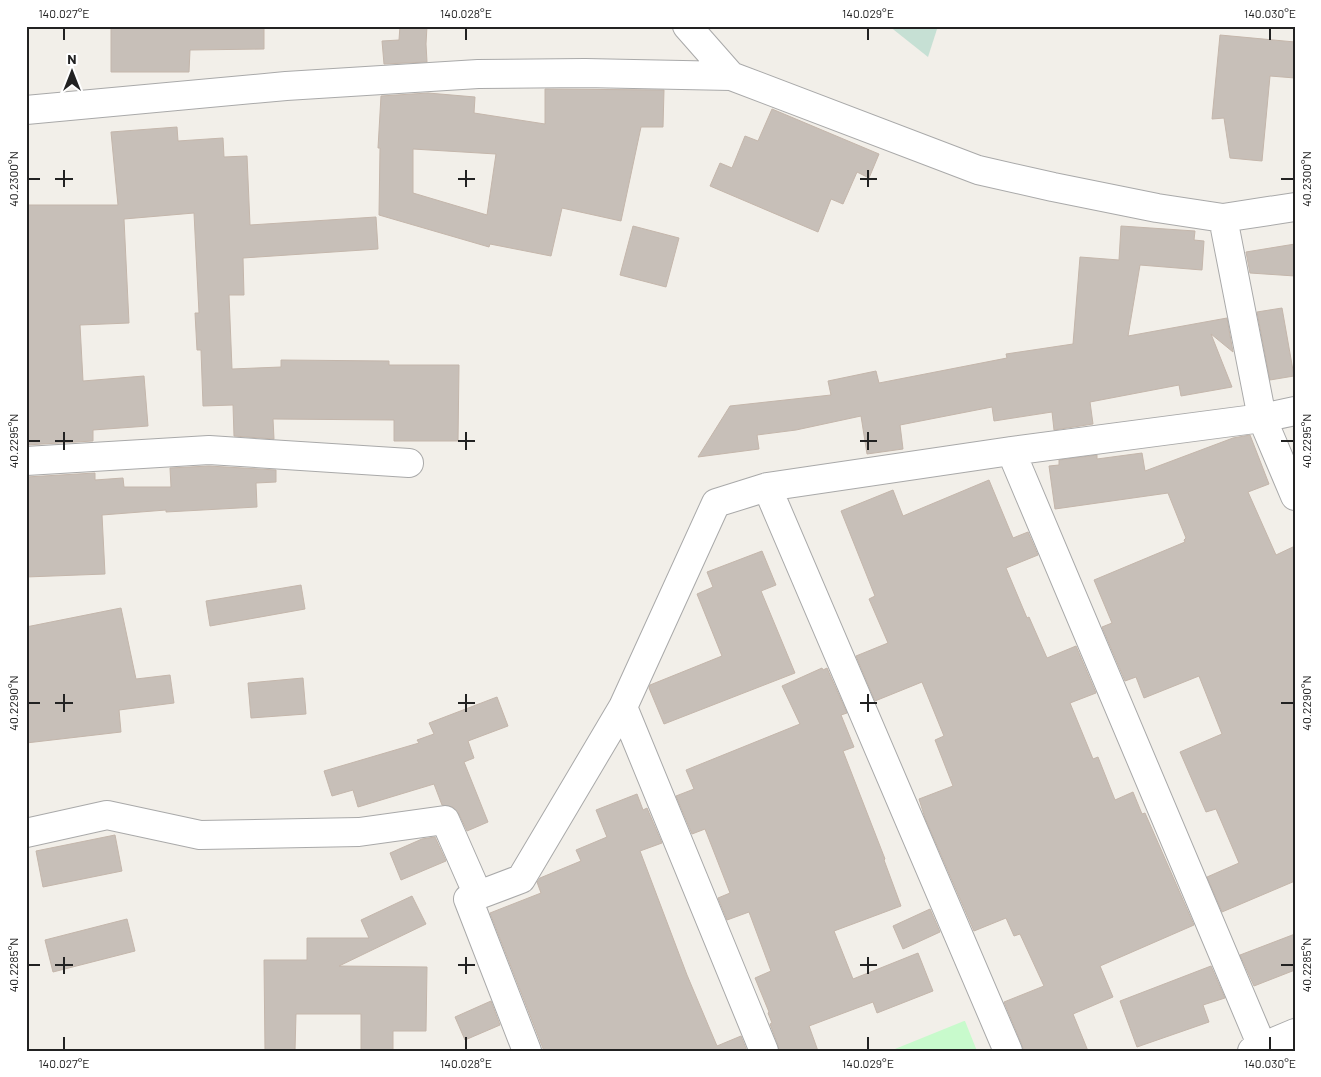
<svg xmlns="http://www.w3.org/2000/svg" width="1321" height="1077" viewBox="0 0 1321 1077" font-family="Barlow,sans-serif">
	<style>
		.wetland { fill: #c6e0d4 }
		.park { fill: #c8facc }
		.building { fill: #c7bfb8; stroke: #c4b6ab; fill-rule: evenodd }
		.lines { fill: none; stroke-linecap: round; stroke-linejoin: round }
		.minor-casing { stroke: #a9a9a9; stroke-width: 30 }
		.minor { stroke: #fff; stroke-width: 28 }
		.ticks { fill: none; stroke: #222; stroke-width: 2 }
		.neatline { fill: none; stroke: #222; stroke-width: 2 }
		.ticks-label { font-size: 12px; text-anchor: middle; fill: #222 }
	</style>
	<rect width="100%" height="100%" fill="#f2efe9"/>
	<path class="wetland" d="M 889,26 L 938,26 L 928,57 Z"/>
	<path class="park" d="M 965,1021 L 977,1051 L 890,1051 L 964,1021 Z"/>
	<path class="building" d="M 111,26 L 264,26 L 264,49 L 190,50 L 189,72 L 111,72 Z
		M 400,26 L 427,26 L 426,44 L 427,62 L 384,64 L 382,41 L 399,40 Z
		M 1220,35 L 1295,42 L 1295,78 L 1270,76 L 1262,161 L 1230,158 L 1224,118 L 1212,119 Z
		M 545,89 L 664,90 L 663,127 L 641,127 L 621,221 L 562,208 L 551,256 L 490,244 L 489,247 L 379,215 L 380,148 L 378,148 L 381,96 L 428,93 L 475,97 L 474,113 L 545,124 ZM 413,149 L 496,154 L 487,215 L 413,193 Z
		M 772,109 L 879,154 L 869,178 L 857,172 L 843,204 L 831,199 L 818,232 L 710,186 L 720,163 L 732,168 L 745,136 L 758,141 Z
		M 177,127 L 178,141 L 223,138 L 224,157 L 247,156 L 250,225 L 376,217 L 378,249 L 243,258 L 244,295 L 229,295 L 232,369 L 281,367 L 281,360 L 389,361 L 389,365 L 459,365 L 458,441 L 394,441 L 394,420 L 273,419 L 274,439 L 234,436 L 233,405 L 203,406 L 201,350 L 197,350 L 195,313 L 199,313 L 194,213 L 124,219 L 129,323 L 80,325 L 83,381 L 144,376 L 148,426 L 93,430 L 93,441 L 26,445 L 26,205 L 118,205 L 111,132 Z
		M 633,226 L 679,238 L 666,287 L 620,275 Z
		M 1121,226 L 1195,231 L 1194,240 L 1204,241 L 1202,270 L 1140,265 L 1128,336 L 1227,318 L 1233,352 L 1211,334 L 1232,387 L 1181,396 L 1179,385 L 1090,402 L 1093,424 L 1054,430 L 1052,412 L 994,421 L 992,407 L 900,425 L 903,449 L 867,454 L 861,416 L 796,430 L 757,435 L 759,449 L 698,457 L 730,406 L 831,395 L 828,381 L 876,371 L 879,383 L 1007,358 L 1006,354 L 1073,344 L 1080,257 L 1119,260 Z
		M 1295,244 L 1295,276 L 1250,273 L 1246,252 Z
		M 1282,308 L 1294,376 L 1270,380 L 1257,312 Z
		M 1250,435 L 1269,484 L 1248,492 L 1276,555 L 1295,546 L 1295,881 L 1222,912 L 1207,877 L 1239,863 L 1216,809 L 1206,812 L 1180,752 L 1222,734 L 1199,676 L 1144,698 L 1136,677 L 1125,681 L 1102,627 L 1112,623 L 1094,580 L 1185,542 L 1184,540 L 1186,538 L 1168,493 L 1055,509 L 1049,466 L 1059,465 L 1059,460 L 1097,455 L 1097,459 L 1142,453 L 1145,471 L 1233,438 Z
		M 209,466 L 276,470 L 276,482 L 256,483 L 257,507 L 166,512 L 166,510 L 102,515 L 105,574 L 26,577 L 26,477 L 95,473 L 95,480 L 123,478 L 124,487 L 171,487 L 170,468 Z
		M 989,480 L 1013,538 L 1028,532 L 1038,555 L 1006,568 L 1027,618 L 1029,617 L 1047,658 L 1076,646 L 1096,693 L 1070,703 L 1093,759 L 1098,757 L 1115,800 L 1133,792 L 1142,814 L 1145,813 L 1194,925 L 1100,966 L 1113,997 L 1073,1014 L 1088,1051 L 1024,1051 L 1022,1045 L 1004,1002 L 1044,986 L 1020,934 L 1014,936 L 1006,918 L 974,931 L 925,818 L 919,799 L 953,786 L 935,740 L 944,736 L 922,682 L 875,701 L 856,656 L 888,643 L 869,599 L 875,596 L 841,511 L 893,490 L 903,516 Z
		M 762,551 L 776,585 L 761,591 L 795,673 L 664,724 L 649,688 L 650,685 L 722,656 L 697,594 L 713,587 L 707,572 Z
		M 301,585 L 305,609 L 210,626 L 206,601 Z
		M 121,608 L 136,679 L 170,675 L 174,703 L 119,710 L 121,732 L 26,743 L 26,627 Z
		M 822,668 L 823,670 L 827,668 L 847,713 L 841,715 L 854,747 L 843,751 L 885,859 L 884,860 L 901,906 L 834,931 L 853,979 L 918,953 L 933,991 L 877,1013 L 873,1002 L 809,1026 L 818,1051 L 779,1051 L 778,1045 L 770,1024 L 772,1023 L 768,1013 L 769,1012 L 755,978 L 771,971 L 749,912 L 727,920 L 718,898 L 730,893 L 705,829 L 692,834 L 676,796 L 694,789 L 686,770 L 800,724 L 782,686 Z
		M 303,678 L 306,714 L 251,718 L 248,683 Z
		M 497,697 L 508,726 L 468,741 L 474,758 L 464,762 L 488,822 L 467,831 L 459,814 L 453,807 L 442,805 L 434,784 L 358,807 L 353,790 L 332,796 L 324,771 L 419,743 L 417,740 L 434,734 L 429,723 Z
		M 637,794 L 643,810 L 647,808 L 662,843 L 640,851 L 687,975 L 717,1046 L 741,1036 L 747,1051 L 544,1051 L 490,913 L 541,893 L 537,882 L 540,878 L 581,861 L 576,850 L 607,837 L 596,810 Z
		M 115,835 L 122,871 L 43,887 L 36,851 Z
		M 435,837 L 446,861 L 401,880 L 390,853 L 422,839 Z
		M 412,896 L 426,924 L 339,966 L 427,967 L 426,1031 L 393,1031 L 393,1051 L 361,1051 L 361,1014 L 296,1014 L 295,1051 L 265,1051 L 264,960 L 307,960 L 307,938 L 369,938 L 361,920 Z
		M 930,909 L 940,932 L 903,949 L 893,926 Z
		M 127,919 L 135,951 L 53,972 L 45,940 Z
		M 1295,934 L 1295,970 L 1254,986 L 1240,955 Z
		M 1211,966 L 1225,998 L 1203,1005 L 1209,1022 L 1137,1047 L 1120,1001 Z
		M 491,1001 L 500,1025 L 465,1040 L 455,1017 Z"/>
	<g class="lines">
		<defs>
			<path id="minor" d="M 687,26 L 731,76
				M 26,110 L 286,86 L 478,74 L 585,73 L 731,76 L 978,170 L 1053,187 L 1157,208 L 1223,218 L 1295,207
				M 1223,218 L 1262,418 L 1295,496
				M 1011,451 L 1264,1051
				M 26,461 L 209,450 L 409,463
				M 767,487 L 1008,1051
				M 623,707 L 764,1051
				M 26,833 L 107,815 L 200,835 L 359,832 L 445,820 L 478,895
				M 527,1051 L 468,899 L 521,879 L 623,707 L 716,503 L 767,487 L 1011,451 L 1262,418 L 1295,411
				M 1252,1051 L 1295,1033"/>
		</defs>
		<use href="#minor" class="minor-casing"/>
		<use href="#minor" class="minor"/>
	</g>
	<path class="ticks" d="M 64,28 L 64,40M 466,28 L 466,40M 868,28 L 868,40M 1270,28 L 1270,40M 64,170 L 64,187M 466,170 L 466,187M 868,170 L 868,187M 28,179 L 40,179M 55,179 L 73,179M 458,179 L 475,179M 860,179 L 877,179M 1281,179 L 1294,179M 64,432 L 64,450M 466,432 L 466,450M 868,432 L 868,450M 28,441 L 40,441M 55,441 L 73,441M 458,441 L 475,441M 860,441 L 877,441M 1281,441 L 1294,441M 64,694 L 64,712M 466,694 L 466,712M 868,694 L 868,712M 28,703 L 40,703M 55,703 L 73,703M 458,703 L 475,703M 860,703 L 877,703M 1281,703 L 1294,703M 64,957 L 64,974M 466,957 L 466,974M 868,957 L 868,974M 28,965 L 40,965M 55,965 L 73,965M 458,965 L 475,965M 860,965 L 877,965M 1281,965 L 1294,965M 64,1037 L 64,1050M 466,1037 L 466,1050M 868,1037 L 868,1050M 1270,1037 L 1270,1050"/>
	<rect width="1321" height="1077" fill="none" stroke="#ffffff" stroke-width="55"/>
	<g transform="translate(72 72)" stroke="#ffffff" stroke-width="4" paint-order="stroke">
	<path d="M0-4L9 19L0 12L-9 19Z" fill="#222222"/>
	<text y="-8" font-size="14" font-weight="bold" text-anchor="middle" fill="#222222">N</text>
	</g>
	<rect x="28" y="28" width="1266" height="1022" class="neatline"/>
	<g class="ticks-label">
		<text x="64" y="18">140.027°E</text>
		<text x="466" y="18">140.028°E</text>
		<text x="868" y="18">140.029°E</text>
		<text x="1270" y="18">140.030°E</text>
		<text transform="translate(14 179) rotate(-90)" y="4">40.2300°N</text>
		<text transform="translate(1307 179) rotate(-90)" y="4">40.2300°N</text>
		<text transform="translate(14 441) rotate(-90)" y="4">40.2295°N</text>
		<text transform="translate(1307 441) rotate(-90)" y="4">40.2295°N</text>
		<text transform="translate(14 703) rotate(-90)" y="4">40.2290°N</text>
		<text transform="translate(1307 703) rotate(-90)" y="4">40.2290°N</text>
		<text transform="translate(14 965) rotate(-90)" y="4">40.2285°N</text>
		<text transform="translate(1307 965) rotate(-90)" y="4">40.2285°N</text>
		<text x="64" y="1068">140.027°E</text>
		<text x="466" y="1068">140.028°E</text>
		<text x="868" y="1068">140.029°E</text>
		<text x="1270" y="1068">140.030°E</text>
	</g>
</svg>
